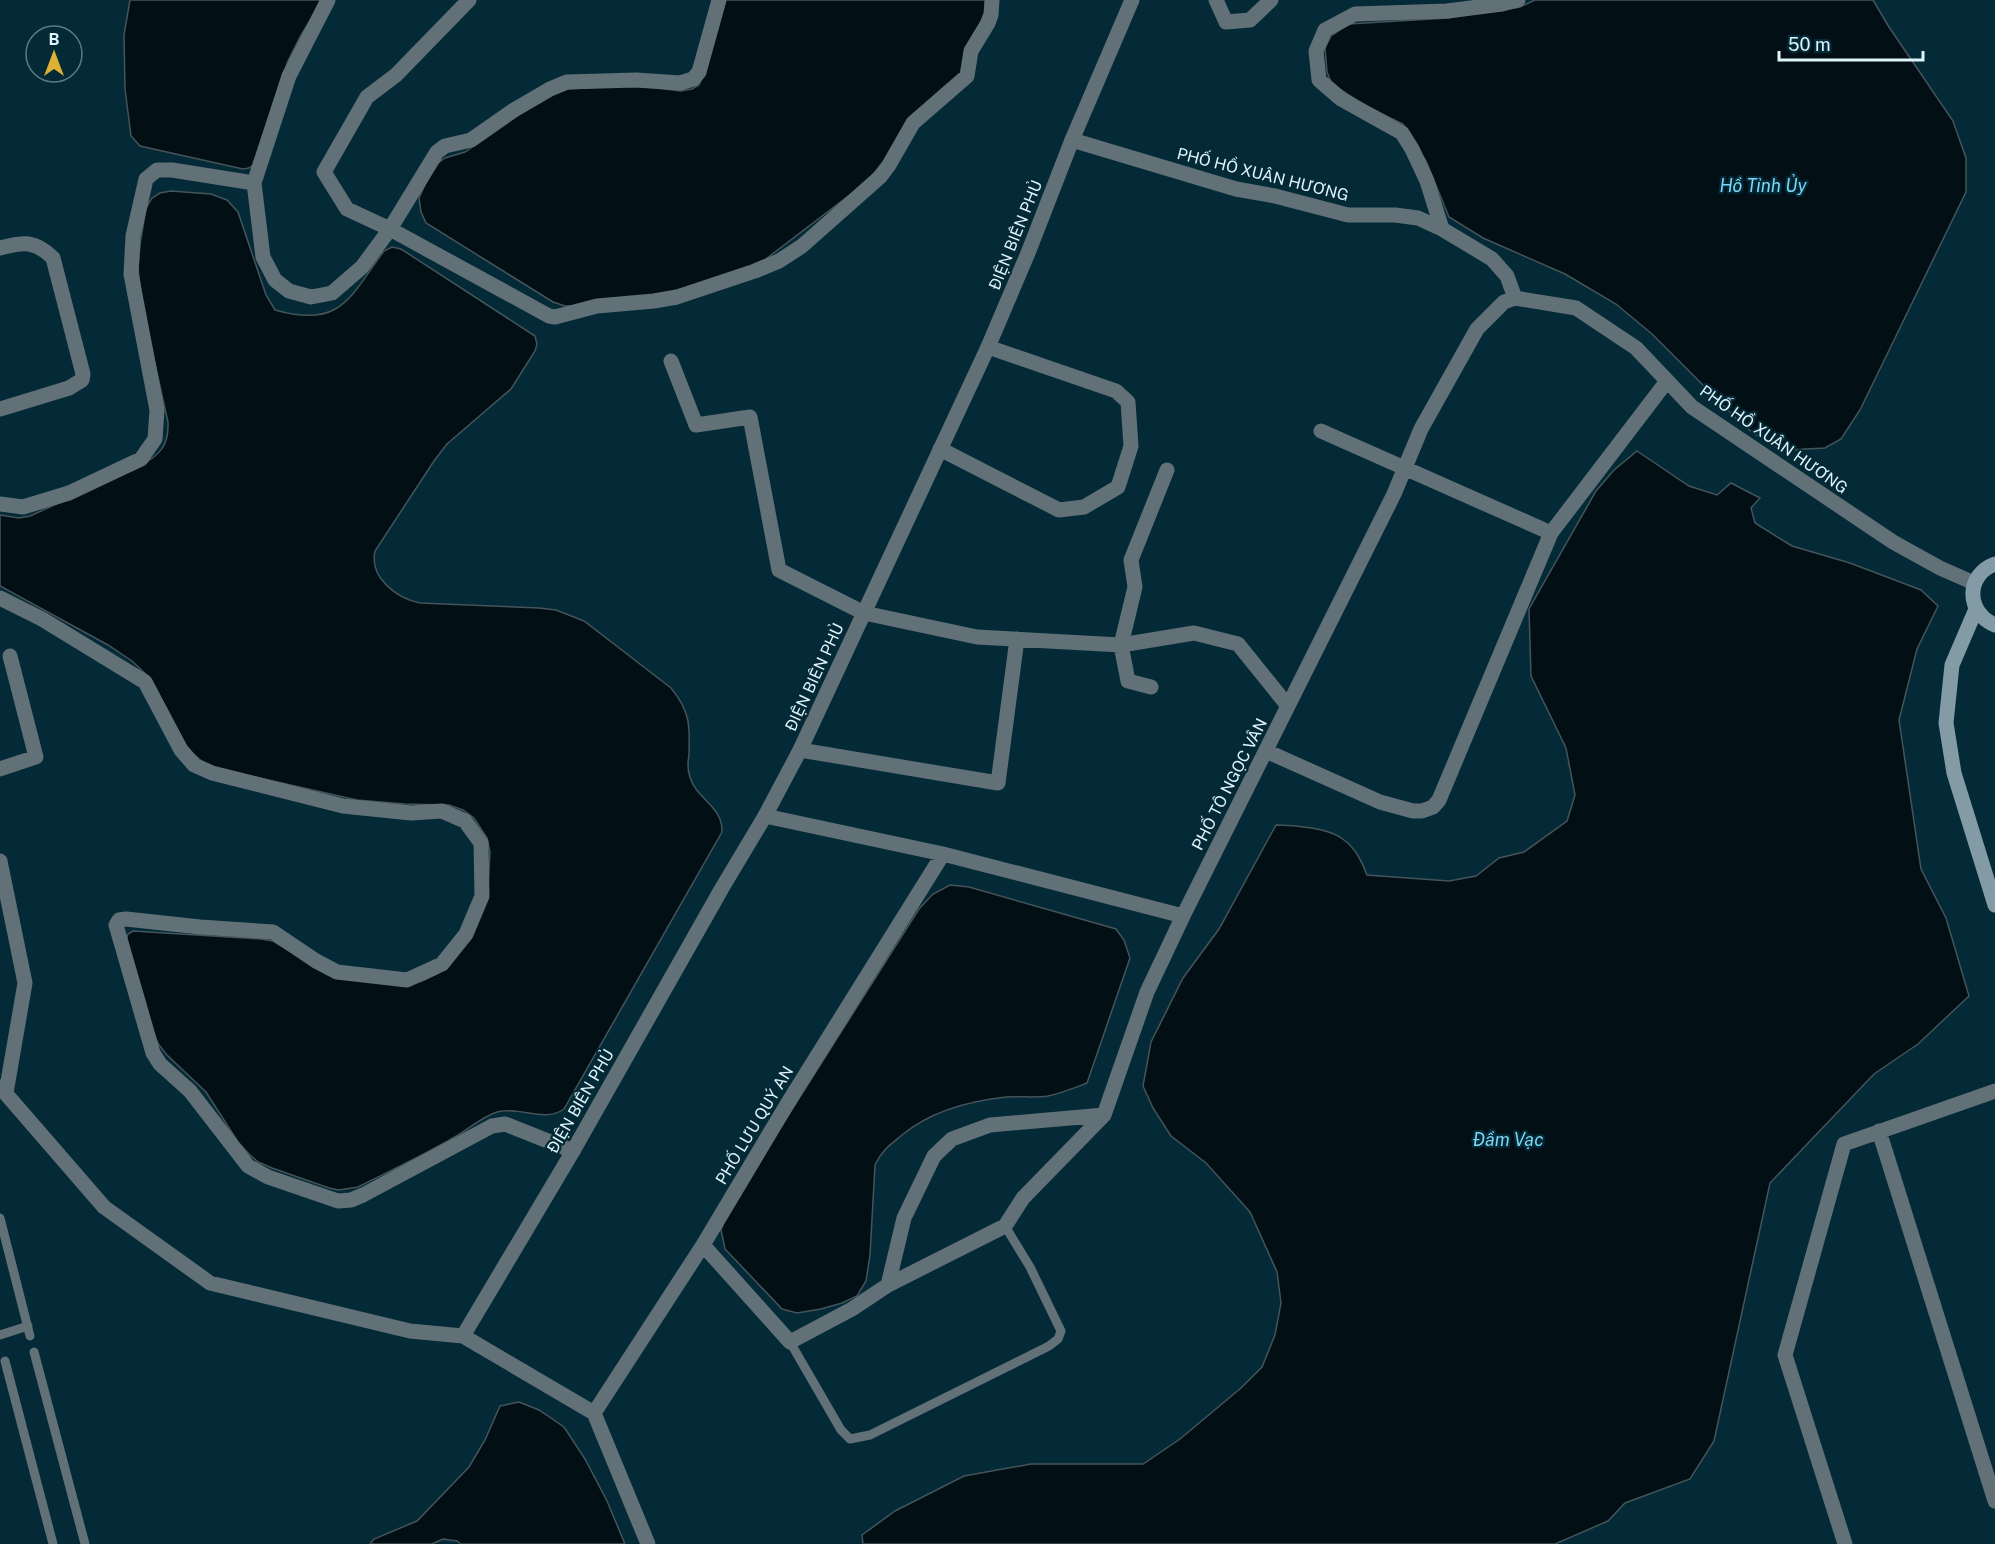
<svg xmlns="http://www.w3.org/2000/svg" width="1995" height="1544" viewBox="0 0 1995 1544" font-family="'Public Sans',sans-serif">
	<style>
		.water { fill: #021015; stroke: #45545a; stroke-width: 1.5 }
		.lines { fill: none; stroke-linecap: round; stroke-linejoin: round }
		.service { stroke: #617177; stroke-width: 9 }
		.minor { stroke: #617177; stroke-width: 15 }
		.tertiary { stroke: #617177; stroke-width: 15 }
		.secondary { stroke: #829ba5; stroke-width: 15 }
		.labels { text-anchor: middle; stroke-width: 4.5; stroke-linejoin: round; paint-order: stroke }
		.street-label { font-size: 16px; fill: #e0f4fc; stroke: #032a36 }
		.water-label { font-size: 18px; font-style: italic; fill: #7dd5f5; stroke: #032a36 }
	</style>
	<rect width="100%" height="100%" fill="#032a36"/>
	<path class="water" d="M 130,0 L 323,0 L 301,35 L 288,61 L 253,165 L 249,168 L 243,169 L 140,146 L 131,136 L 125,89 L 124,35 Z
		M 724,0 L 988,0 L 988,3 L 961,74 L 884,162 L 864,184 L 758,265 L 665,294 L 577,306 L 565,306 L 553,302 L 426,223 L 421,212 L 419,198 L 433,167 L 445,158 L 465,152 L 471,148 L 513,115 L 557,92 L 568,89 L 636,85 L 680,91 L 692,89 L 699,85 L 703,76 Z
		M 1535,0 L 1873,0 L 1889,27 L 1953,121 L 1966,158 L 1966,192 L 1860,410 L 1841,439 L 1825,448 L 1787,450 L 1768,443 L 1744,426 L 1652,334 L 1616,304 L 1565,274 L 1483,238 L 1449,217 L 1426,161 L 1403,124 L 1364,105 L 1332,84 L 1327,72 L 1325,48 L 1331,36 L 1349,24 L 1448,18 L 1520,7 Z
		M 171,191 L 211,194 L 227,200 L 238,212 L 266,295 L 275,310 C 341,329 350,297 384,251 L 392,247 L 401,249 L 535,336 L 537,344 L 535,351 L 511,389 L 447,444 L 434,461 L 375,551 C 369,577 396,598 420,603 L 539,608 L 556,610 L 584,621 L 671,688 C 690,711 690,725 689,754 C 688,762 687,769 690,777 C 696,799 723,806 722,832 L 564,1109 C 545,1123 519,1106 497,1112 C 481,1117 468,1130 453,1138 C 422,1156 390,1171 358,1187 L 339,1190 L 329,1188 L 272,1168 L 258,1162 L 249,1154 L 238,1142 L 206,1092 L 167,1055 L 159,1045 L 152,1030 L 126,940 L 128,934 L 133,931 L 261,939 L 273,941 L 318,968 L 403,985 L 422,981 L 439,973 L 488,886 L 490,852 L 487,838 L 474,818 L 463,810 L 449,805 L 405,804 L 357,800 L 219,769 L 203,762 L 191,752 L 182,740 L 151,679 L 132,661 L 108,645 L 0,586 L 0,515 L 19,518 L 30,516 L 141,466 C 161,453 169,446 168,422 L 144,314 L 138,269 L 140,245 L 146,208 L 152,198 L 160,193 Z
		M 1637,451 L 1689,486 L 1717,495 L 1731,483 L 1760,498 L 1751,508 L 1755,523 L 1792,546 L 1850,563 L 1921,590 L 1938,606 L 1917,649 L 1899,720 L 1921,869 L 1946,918 L 1969,996 L 1918,1044 L 1874,1074 L 1770,1183 L 1714,1441 L 1690,1479 L 1625,1503 L 1608,1521 L 1555,1544 L 863,1544 L 862,1535 L 895,1511 L 964,1476 L 1031,1464 L 1143,1464 L 1180,1439 L 1241,1388 L 1262,1367 L 1275,1335 L 1281,1303 L 1277,1272 L 1250,1212 L 1206,1163 L 1171,1136 L 1153,1108 L 1143,1086 L 1151,1042 L 1183,978 L 1219,929 L 1276,825 C 1294,825 1330,828 1344,840 C 1356,849 1362,862 1367,875 L 1449,881 L 1476,876 L 1499,858 L 1524,852 L 1567,821 L 1575,795 L 1566,748 L 1531,676 L 1529,609 L 1596,491 L 1614,470 Z
		M 950,885 L 969,887 L 1116,929 L 1124,940 L 1130,958 L 1087,1083 C 1074,1088 1062,1093 1048,1096 C 1034,1098 1020,1096 1006,1097 C 969,1101 931,1111 902,1135 C 890,1145 882,1150 875,1165 L 870,1255 L 866,1281 L 857,1296 L 842,1303 L 821,1309 L 797,1313 L 782,1309 L 725,1249 L 721,1230 L 729,1209 L 919,909 L 933,894 Z
		M 519,1402 L 539,1410 L 564,1427 L 585,1459 L 607,1501 L 625,1544 L 461,1544 L 457,1541 L 443,1539 L 432,1544 L 370,1544 L 374,1539 L 417,1521 L 469,1467 L 485,1440 L 500,1406 Z"/>
	<g class="lines">
		<path class="service" d="M 0,1218 L 30,1336
			M 0,1335 L 28,1326
			M 790,1342 L 841,1430 L 850,1439 L 870,1435 L 1049,1346 L 1058,1339 L 1061,1331 L 1030,1267 L 1005,1226
			M 34,1352 L 85,1544
			M 5,1361 L 53,1544"/>
		<path class="minor" d="M 328,0 L 289,76 L 254,183 L 263,257 L 275,280 L 289,291 L 311,297 L 332,293 L 362,267 L 390,229 L 437,152 L 445,146 L 471,140 L 514,110 L 550,89 L 567,82 L 636,80 L 680,83 L 693,79 L 699,72 L 719,0
			M 469,0 L 396,75 L 367,97 L 324,172 L 347,209 L 390,229 L 549,316 L 555,317 L 597,306 L 654,301 L 677,297 L 755,271 L 779,261 L 802,246 L 880,177 L 889,165 L 913,123 L 967,76 L 971,51 L 988,23 L 991,15 L 992,0
			M 1216,0 L 1226,22 L 1250,20 L 1271,0
			M 1072,140 L 1236,189 L 1275,196 L 1348,215 L 1395,215 L 1418,218 L 1442,229 L 1492,259 L 1507,276 L 1515,298 L 1576,308 L 1636,348 L 1692,407 L 1893,542 L 1940,568 L 1974,583
			M 1442,229 L 1427,181 L 1412,149 L 1402,133 L 1341,99 L 1319,80 L 1316,51 L 1325,30 L 1355,14 L 1447,11 L 1502,4 L 1518,0
			M 0,248 C 23,242 35,240 53,258 L 83,374 L 82,380 L 69,388 L 0,409
			M 671,361 L 696,425 L 750,417 L 779,570 L 864,613 L 977,637 L 1121,645 L 1194,633 L 1238,644 L 1288,706
			M 1321,431 L 1551,533
			M 940,449 L 1059,510 L 1084,507 L 1118,487 L 1131,446 L 1128,402 L 1116,391 L 988,347
			M 0,504 L 23,507 L 69,493 L 141,459 L 155,439 L 157,410 L 131,274 L 133,236 L 146,179 L 157,170 L 172,170 L 254,183
			M 0,598 L 42,619 L 145,682 L 181,750 L 194,765 L 212,773 L 343,806 L 411,813 L 442,811 L 465,821 L 481,843 L 482,896 L 466,934 L 442,964 L 407,980 L 337,972 L 316,961 L 273,932 L 200,927 L 126,919 L 119,920 L 116,925 L 153,1053 L 160,1064 L 190,1091 L 248,1166 L 268,1177 L 338,1201 L 351,1200 L 363,1195 L 492,1126 L 505,1124 L 573,1151
			M 1151,687 L 1128,681 L 1121,645 L 1135,587 L 1131,560 L 1167,470
			M 800,750 L 998,783 L 1017,639
			M 1266,751 L 1380,802 L 1413,811 L 1422,811 L 1433,807 L 1439,800 L 1551,533 L 1667,381
			M 0,769 L 36,757 L 10,656
			M 765,816 L 943,854 L 1183,916 L 1394,494 L 1421,429 L 1477,329 L 1504,302 L 1515,298
			M 0,861 L 25,983 L 6,1093
			M 0,1087 L 104,1207 L 210,1283 L 410,1331 L 463,1336 L 594,1413 L 648,1544
			M 1879,1131 L 1995,1501
			M 703,1245 L 790,1342 L 852,1309 L 888,1285 L 904,1218 L 934,1156 L 952,1139 L 990,1125 L 1104,1115
			M 888,1285 L 1005,1226 L 1023,1198 L 1104,1115 L 1147,992 L 1183,916
			M 594,1413 L 703,1245 L 789,1101 L 943,854
			M 1845,1544 L 1785,1355 L 1844,1144 L 1995,1091"/>
		<path class="tertiary" d="M 463,1336 L 573,1151 L 722,888 L 765,816 L 800,750 L 988,347 L 1028,253 L 1072,140 L 1132,0"/>
		<path class="secondary" d="M 1995,564 C 1965,575 1966,613 1995,625
			M 1976,609 L 1952,665 L 1946,723 L 1954,773 L 1995,905"/>
	</g>
	<g class="labels">
		<g class="street-label">
			<text transform="translate(1263 174) rotate(14)" y="6">PHỐ HỒ XUÂN HƯƠNG</text>
			<text transform="translate(1015 235) rotate(-68)" y="6">ĐIỆN BIÊN PHỦ</text>
			<text transform="translate(1774 439) rotate(35)" y="6">PHỐ HỒ XUÂN HƯƠNG</text>
			<text transform="translate(814 677) rotate(-65)" y="6">ĐIỆN BIÊN PHỦ</text>
			<text transform="translate(1229 784) rotate(-63)" y="6">PHỐ TÔ NGỌC VÂN</text>
			<text transform="translate(580 1101) rotate(-60)" y="6">ĐIỆN BIÊN PHỦ</text>
			<text transform="translate(754 1125) rotate(-59)" y="6">PHỐ LƯU QUÝ AN</text>
		</g>
		<g class="water-label">
			<text x="1763" y="192">Hồ Tỉnh Ủy</text>
			<text x="1508" y="1146">Đầm Vạc</text>
		</g>
	</g>
	<g transform="translate(54 54)"><circle r="28" fill="#032a36" stroke="#5b7b85" stroke-width="1.5"/>
	<path d="M0-4.5L10 22L0 15L-10 22Z" fill="#ddb133"/>
	<text y="-9" font-size="16" font-weight="bold" text-anchor="middle" fill="#e0f4fc">B</text>
	</g>
	<path d="M1779 51v9h144v-9" fill="none" stroke="#e0f4fc" stroke-width="3"/>
	<text x="1788" y="51" font-size="18" fill="#e0f4fc" stroke="#032a36" stroke-width="4.5" paint-order="stroke">50 m</text>
</svg>
